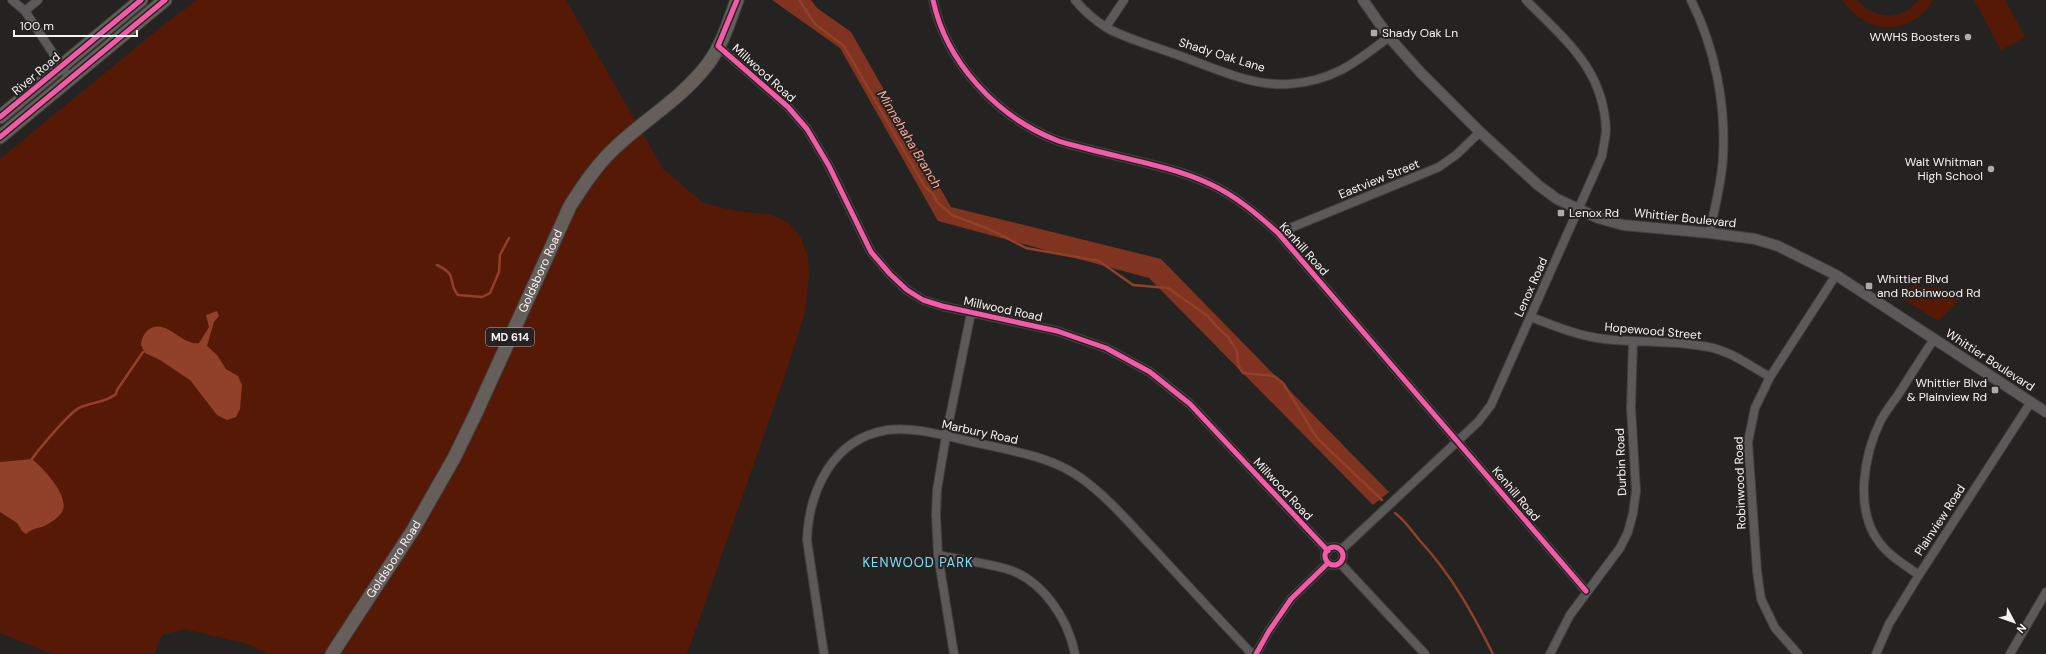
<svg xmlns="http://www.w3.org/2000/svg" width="2046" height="654" viewBox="0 0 2046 654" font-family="'DM Sans',sans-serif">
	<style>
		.green { fill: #561906 }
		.forest { fill: #80331e }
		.water { fill: #914029 }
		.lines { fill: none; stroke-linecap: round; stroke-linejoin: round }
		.stream { stroke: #914029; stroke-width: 2.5 }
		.minor-casing { stroke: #403f3e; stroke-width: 10 }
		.tertiary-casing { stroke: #403f3e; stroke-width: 12 }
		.primary-casing { stroke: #403f3e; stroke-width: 15 }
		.minor { stroke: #5b5959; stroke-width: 8 }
		.tertiary { stroke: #5b5959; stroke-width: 10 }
		.primary { stroke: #665e5b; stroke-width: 13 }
		.cycleway-casing { stroke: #262221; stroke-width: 8 }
		.cycleway { stroke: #f35aa7; stroke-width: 5 }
		.poi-dot { fill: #adabaa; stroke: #262221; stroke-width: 1.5 }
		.labels { text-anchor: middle; stroke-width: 4; stroke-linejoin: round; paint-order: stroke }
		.shield { fill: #262221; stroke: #b8b5b4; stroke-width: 1 }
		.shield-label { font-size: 11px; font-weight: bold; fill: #f6f4f3 }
		.poi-label { font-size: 12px; fill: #f6f4f3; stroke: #262221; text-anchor: start }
		.street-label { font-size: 12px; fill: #f6f4f3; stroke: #262221 }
		.water-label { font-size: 13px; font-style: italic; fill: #f6ab96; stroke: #262221 }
		.neighbourhood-label { font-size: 13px; letter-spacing: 1px; fill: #7ce0f9; stroke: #262221 }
	</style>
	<rect width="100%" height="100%" fill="#252322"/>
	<path class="green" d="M 197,0 L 566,0 L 663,169 L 703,203 L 736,211 L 773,215 L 789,223 L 801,238 L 808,258 L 809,276 L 805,312 L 785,375 L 687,654 L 268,654 L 248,644 L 184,629 L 162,635 L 154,654 L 51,654 L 0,633 L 0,159 L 162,26 Z
		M 1842,0 L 1857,0 C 1870,15 1890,21 1908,10 C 1912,8 1916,1 1920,0 C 1923,0 1929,0 1933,0 C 1920,24 1889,35 1865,21 C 1855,16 1849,8 1842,0 Z
		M 1974,0 L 2005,0 L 2025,37 L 2001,50 Z
		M 1915,285 L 1921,287 L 1968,291 L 1938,321 L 1903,299 L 1911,287 Z"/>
	<path class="forest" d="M 772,0 L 811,0 L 817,8 L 851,32 L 951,207 L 1161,259 L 1389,492 L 1373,505 L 1149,278 L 938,221 L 840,48 Z"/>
	<path class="water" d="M 217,311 L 219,316 L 214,322 L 207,346 L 217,355 L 226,369 L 238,376 L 242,385 L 240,409 L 236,417 L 227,420 L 217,415 L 190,380 L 160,360 L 145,353 L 141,345 C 141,340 143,335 147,331 C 165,315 181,346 199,343 L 209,327 L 206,315 Z
		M 32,459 C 43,468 71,497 62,512 C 59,517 53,521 48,524 C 41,529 33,527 26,534 L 22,531 L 17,523 L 0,512 L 0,462 Z"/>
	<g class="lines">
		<path class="stream" d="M 799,0 L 815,24 L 844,46 L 925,187 L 933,194 L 937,202 L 952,215 L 989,229 L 1026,248 L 1099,261 L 1133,285 L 1168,288 L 1208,316 L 1217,327 L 1228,337 L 1237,351 L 1238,365 L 1243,373 L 1274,376 L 1283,383 L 1317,438 L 1382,500
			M 437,265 C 460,276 446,281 458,295 L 482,297 L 490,293 L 499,272 L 500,255 L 509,238
			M 32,459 C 38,450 70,412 79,408 C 91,402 105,403 116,394 L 117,390 L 143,352
			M 1395,513 C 1406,521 1412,532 1422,543 C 1452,576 1473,614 1493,654"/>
		<defs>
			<path id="minor" d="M 12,0 L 25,11 L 70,79
				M 933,0 C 946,62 997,117 1056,140 C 1066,144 1077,146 1088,149 C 1126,159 1174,167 1210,184 C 1236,196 1257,214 1278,233 L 1586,591
				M 1075,0 C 1083,10 1096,21 1107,28 C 1127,39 1151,45 1172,53 C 1208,65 1250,87 1289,84 C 1333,81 1355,63 1389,37
				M 1691,0 C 1715,48 1726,104 1723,157 C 1722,182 1714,208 1710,233
				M 25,11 L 38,0
				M 1106,27 L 1124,0
				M 718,46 L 788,107 L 807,129 L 829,166 L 871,252 L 890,274 L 907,290 L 923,300 L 942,306 L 1057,331 L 1106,348 L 1150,372 L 1190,404 L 1328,551
				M 1278,233 L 1439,167 L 1456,155 L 1480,132
				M 1531,317 C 1555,326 1578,336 1604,339 C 1640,343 1677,340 1713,348 C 1733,353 1752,367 1770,377
				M1325 556a9 9 0 1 1 18 0a9 9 0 1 1-18 0Z
				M 1341,550 L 1478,422 L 1491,405 L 1602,156 C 1603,147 1606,137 1606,129 C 1603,68 1565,40 1526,0
				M 938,555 C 961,560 985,563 1007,569 C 1043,580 1068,619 1075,654
				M 1340,563 L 1425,654
				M 1919,575 C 1905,565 1889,556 1879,542 C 1854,509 1864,454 1881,420 C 1886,411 1892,403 1898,395 C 1910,376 1922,357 1934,339
				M 824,654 L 807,540 C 809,491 832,439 887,430 C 917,426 952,438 982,444 C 1017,452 1052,457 1081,478 C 1109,498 1131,525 1155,550 C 1187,585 1219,619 1252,654
				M 954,654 L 938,555 L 936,515 L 937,490 L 946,436 L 971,313
				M 1256,654 L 1269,631 L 1291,599 L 1328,563
				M 1550,654 L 1570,615 L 1620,548 L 1628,532 L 1633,513 L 1636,491 L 1631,408 L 1633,341
				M 1798,654 L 1775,628 L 1761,599 L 1757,571 L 1748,442 L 1755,408 L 1770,377 L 1836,275
				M 1876,654 L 1889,624 L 1919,575 L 2031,402
				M 2010,654 L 2046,592"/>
			<path id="tertiary" d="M 1363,0 L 1389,37 L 1420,72 L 1480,132 L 1538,185 L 1557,199 L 1598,218 L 1623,225 L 1710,233 L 1755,239 L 1778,246 L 1836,275 L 2046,412"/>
			<g id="primary">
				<path d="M 0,117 L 141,0"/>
				<path d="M 0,137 L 165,0"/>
				<path id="s1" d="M 332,654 L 413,530 L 454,458 L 476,413 L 570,206 C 584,184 598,163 617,146 C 648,117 681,99 708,64 C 722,45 729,22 737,0"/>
			</g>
		</defs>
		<use href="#minor" class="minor-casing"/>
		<use href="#tertiary" class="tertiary-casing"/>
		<use href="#primary" class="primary-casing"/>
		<use href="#minor" class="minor"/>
		<use href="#tertiary" class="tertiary"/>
		<use href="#primary" class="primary"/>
		<defs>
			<path id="cycleway" d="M 737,0 L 718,46 L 788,107 L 807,129 L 829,166 L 871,252 L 890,274 L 907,290 L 923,300 L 942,306 L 1057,331 L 1106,348 L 1150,372 L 1190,404 L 1328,551
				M 933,0 C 946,62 997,117 1056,140 C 1066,144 1077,146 1088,149 C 1126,159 1174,167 1210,184 C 1236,196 1257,214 1278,233 L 1586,591
				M 0,117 L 141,0
				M 0,137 L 165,0
				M1325 556a9 9 0 1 1 18 0a9 9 0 1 1-18 0Z
				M 1256,654 L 1269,631 L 1291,599 L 1328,563"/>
		</defs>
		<use href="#cycleway" class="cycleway-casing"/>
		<use href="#cycleway" class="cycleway"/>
	</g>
	<g class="poi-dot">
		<rect x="1370" y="29" width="8" height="8" rx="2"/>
		<circle cx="1968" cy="37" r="4"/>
		<circle cx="1991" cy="169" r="4"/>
		<rect x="1557" y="209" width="8" height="8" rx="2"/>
		<rect x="1865" y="282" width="8" height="8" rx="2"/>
		<rect x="1991" y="386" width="8" height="8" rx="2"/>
	</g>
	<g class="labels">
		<rect class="shield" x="486" y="328" width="48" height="18" rx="3"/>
		<g class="shield-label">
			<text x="510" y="341">MD 614</text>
		</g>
		<g class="poi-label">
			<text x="1382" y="37">Shady Oak Ln</text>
			<text x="1960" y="41" text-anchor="end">WWHS Boosters</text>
			<text x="1983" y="166" text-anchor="end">Walt Whitman<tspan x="1983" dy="14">High School</tspan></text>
			<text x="1569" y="217">Lenox Rd</text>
			<text x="1877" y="283">Whittier Blvd<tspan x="1877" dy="14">and Robinwood Rd</tspan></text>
			<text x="1987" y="387" text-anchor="end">Whittier Blvd<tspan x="1987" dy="14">&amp; Plainview Rd</tspan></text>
		</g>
		<g class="street-label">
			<text transform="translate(1222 55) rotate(17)" y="4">Shady Oak Lane</text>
			<text transform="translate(764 73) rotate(42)" y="4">Millwood Road</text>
			<text transform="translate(36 74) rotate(-40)" y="4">River Road</text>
			<text transform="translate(1379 179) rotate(-22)" y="4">Eastview Street</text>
			<text transform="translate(1685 218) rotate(6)" y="4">Whittier Boulevard</text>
			<text transform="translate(1304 249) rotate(48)" y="4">Kenhill Road</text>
			<text dy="4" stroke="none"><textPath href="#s1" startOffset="437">Goldsboro Road</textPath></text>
			<text transform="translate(1531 287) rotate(-66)" y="4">Lenox Road</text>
			<text transform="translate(1003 309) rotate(12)" y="4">Millwood Road</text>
			<text transform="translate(1653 331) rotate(5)" y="4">Hopewood Street</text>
			<text transform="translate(1990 360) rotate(33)" y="4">Whittier Boulevard</text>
			<text transform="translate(980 432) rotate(12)" y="4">Marbury Road</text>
			<text transform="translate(1621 462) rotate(-92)" y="4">Durbin Road</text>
			<text transform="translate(1740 483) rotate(-92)" y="4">Robinwood Road</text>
			<text transform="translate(1283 489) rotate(47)" y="4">Millwood Road</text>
			<text transform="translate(1516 494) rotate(50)" y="4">Kenhill Road</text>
			<text transform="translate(1940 520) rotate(-57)" y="4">Plainview Road</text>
			<text dy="4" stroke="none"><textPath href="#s1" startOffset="113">Goldsboro Road</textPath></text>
		</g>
		<g class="water-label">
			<text transform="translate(910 139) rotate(59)" y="5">Minnehaha Branch</text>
		</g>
		<g class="neighbourhood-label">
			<text x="918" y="567">KENWOOD PARK</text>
		</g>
	</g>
	<g transform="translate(2014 622) rotate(131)" stroke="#262221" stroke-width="3" paint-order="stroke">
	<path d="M0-3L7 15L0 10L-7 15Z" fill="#f6f4f3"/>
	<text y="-6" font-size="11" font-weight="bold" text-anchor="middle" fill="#f6f4f3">N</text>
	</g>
	<path d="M14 30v6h123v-6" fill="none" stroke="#f6f4f3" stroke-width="2"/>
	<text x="20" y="30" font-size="12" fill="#f6f4f3" stroke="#262221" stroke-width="3" paint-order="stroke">100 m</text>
</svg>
